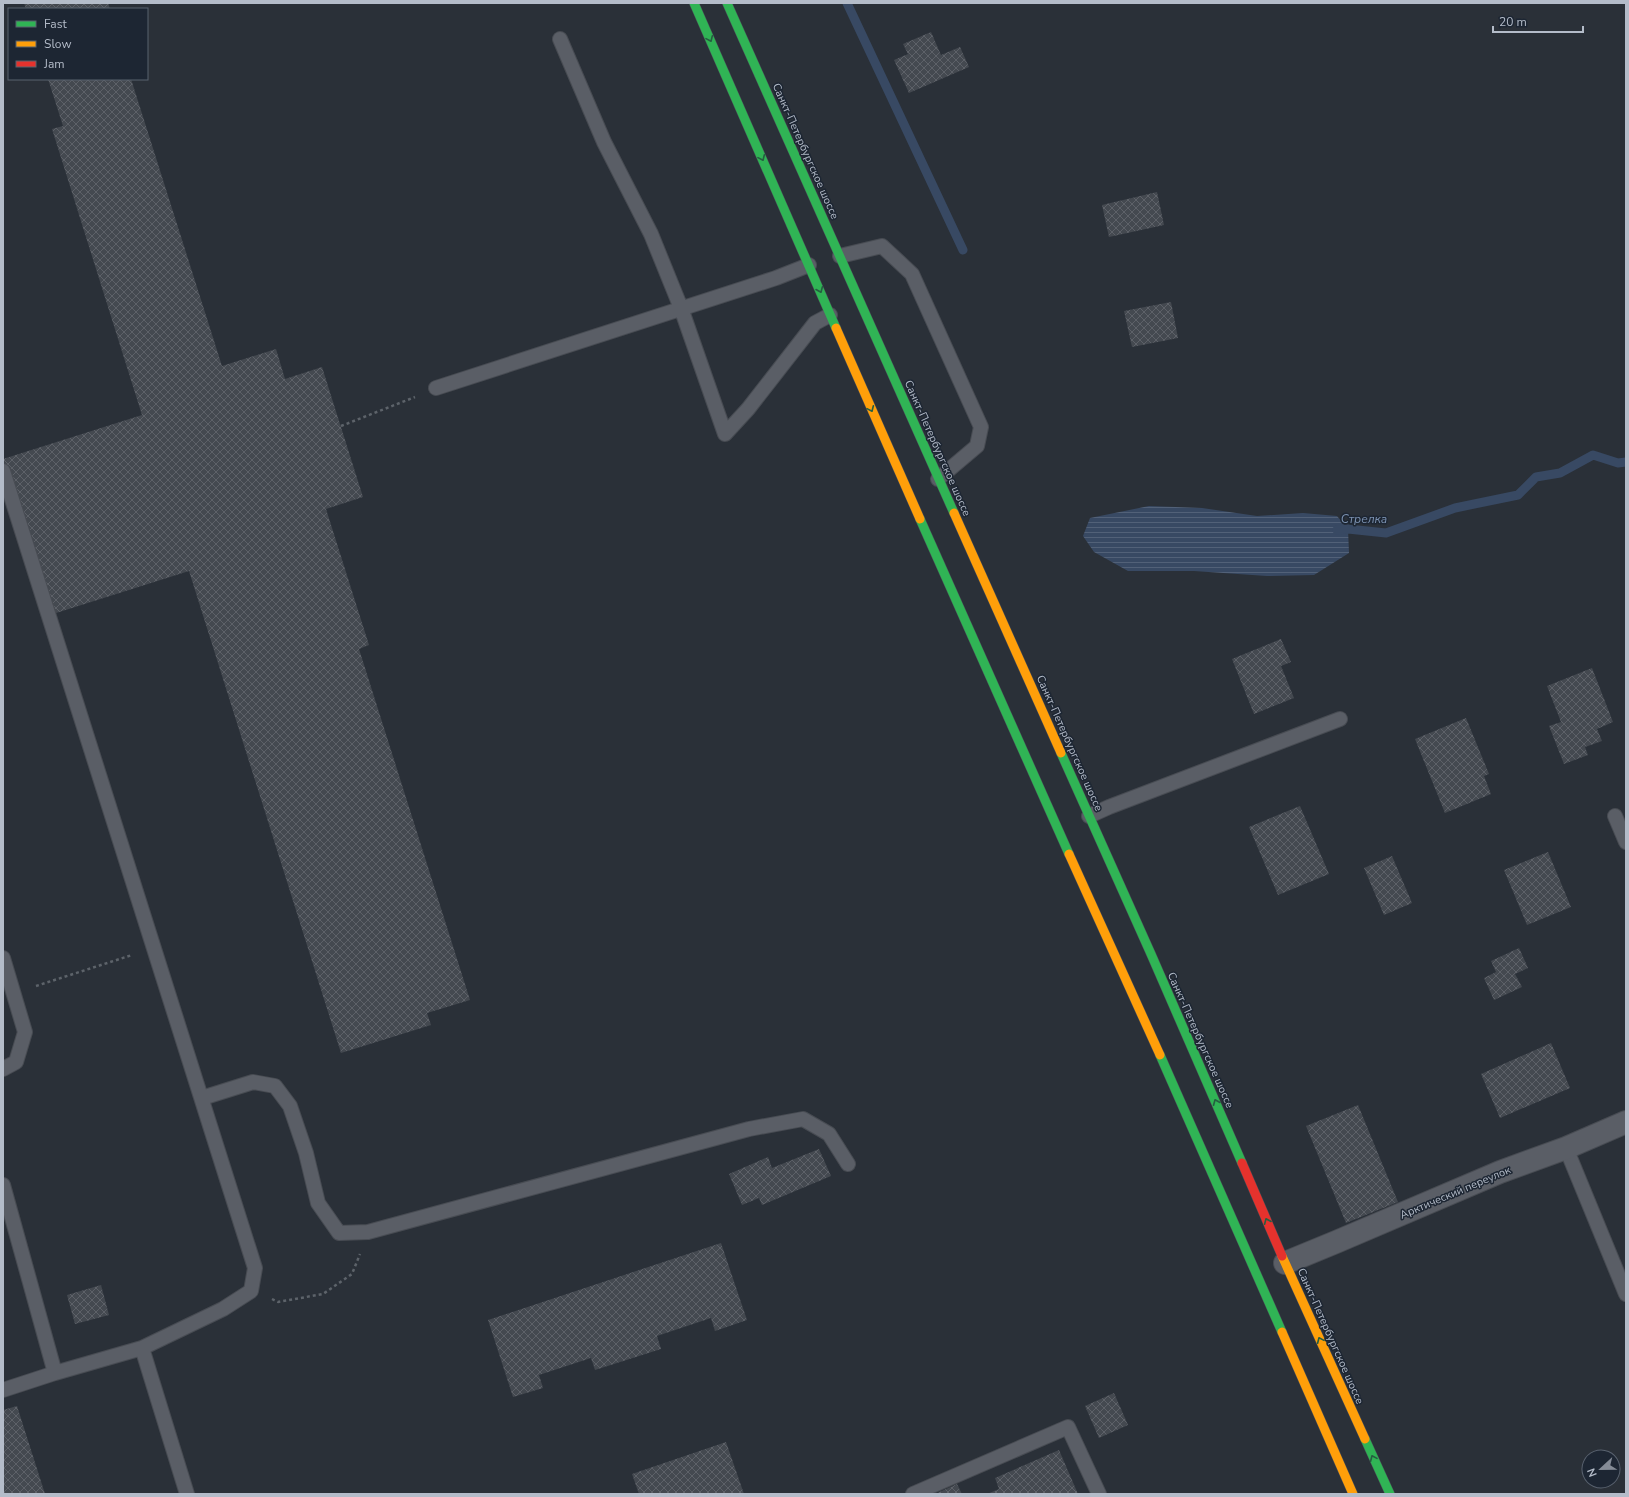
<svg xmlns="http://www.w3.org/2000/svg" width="1629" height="1497" viewBox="0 0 1629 1497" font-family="'Nunito Sans',sans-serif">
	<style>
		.water { fill: url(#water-rules) }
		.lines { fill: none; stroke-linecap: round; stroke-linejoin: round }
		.stream { stroke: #384963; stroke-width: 9 }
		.building { fill: url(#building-cross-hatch) }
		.lane-casing { stroke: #484c53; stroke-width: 16 }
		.street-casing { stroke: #484c53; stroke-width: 24 }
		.fast-casing { stroke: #484c55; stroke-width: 10 }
		.slow-casing { stroke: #484c55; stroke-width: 10 }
		.jam-casing { stroke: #484c55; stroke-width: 10 }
		.path { stroke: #5d636a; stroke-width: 2.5; stroke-dasharray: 3 3; stroke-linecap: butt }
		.lane { stroke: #5a5e66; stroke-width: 14 }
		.street { stroke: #5a5e66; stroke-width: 22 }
		.fast { stroke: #30b455; stroke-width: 9 }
		.slow { stroke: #ff9f0a; stroke-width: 9 }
		.jam { stroke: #e5322d; stroke-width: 9 }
		.oneway { stroke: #255f41 }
		.labels { text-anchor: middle; stroke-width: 3; stroke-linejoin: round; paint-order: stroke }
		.street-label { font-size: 11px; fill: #b4bcc9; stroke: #1d2633 }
		.water-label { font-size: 12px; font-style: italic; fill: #7c92b1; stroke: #1d2633 }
	</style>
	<defs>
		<pattern id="water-rules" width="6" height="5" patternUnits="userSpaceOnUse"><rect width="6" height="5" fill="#384963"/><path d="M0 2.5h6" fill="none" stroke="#526178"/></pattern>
		<pattern id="building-cross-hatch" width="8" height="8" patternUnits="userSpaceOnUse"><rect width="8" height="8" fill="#444950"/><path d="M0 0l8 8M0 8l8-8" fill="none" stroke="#5d6168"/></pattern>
	</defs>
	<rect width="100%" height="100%" fill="#2a3038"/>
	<path class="water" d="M 1149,506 L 1202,508 L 1257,516 L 1303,513 L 1337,516 L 1348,529 L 1349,553 L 1314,575 L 1267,576 L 1194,571 L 1128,571 L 1094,552 L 1083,536 L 1090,518 Z"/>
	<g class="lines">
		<path class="stream" d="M 847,3 L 963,250
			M 1337,530 L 1348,529 L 1386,533 L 1455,508 L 1518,495 L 1536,477 L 1560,473 L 1593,455 L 1618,463 L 1626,462"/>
	</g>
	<path class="building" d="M 24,3 L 108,3 L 110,9 L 26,9 Z
		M 931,32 L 941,55 L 960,47 L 969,67 L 909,93 L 894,60 L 908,54 L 903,44 Z
		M 48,79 L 131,79 L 222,366 L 276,349 L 285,379 L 322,367 L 363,497 L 326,509 L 369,645 L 359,649 L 470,1000 L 427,1013 L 431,1025 L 341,1053 L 189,571 L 53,614 L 3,459 L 142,415 L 52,129 L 63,126 Z
		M 1157,192 L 1164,225 L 1109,237 L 1102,205 Z
		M 1171,302 L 1178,338 L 1132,347 L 1124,311 Z
		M 1281,639 L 1291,662 L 1281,666 L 1294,698 L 1254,714 L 1232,659 Z
		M 1592,668 L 1613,722 L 1597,729 L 1602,741 L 1585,747 L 1588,755 L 1564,764 L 1549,726 L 1561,722 L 1547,686 Z
		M 1466,718 L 1489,774 L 1484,776 L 1491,794 L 1445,813 L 1415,739 Z
		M 1300,806 L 1329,874 L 1278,895 L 1249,827 Z
		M 1548,852 L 1571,907 L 1527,925 L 1504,870 Z
		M 1392,856 L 1412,903 L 1384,915 L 1364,868 Z
		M 1519,948 L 1528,968 L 1515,974 L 1522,987 L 1494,1000 L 1484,978 L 1496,972 L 1491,961 Z
		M 1551,1043 L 1570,1088 L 1500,1118 L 1481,1074 Z
		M 1358,1105 L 1398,1202 L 1346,1223 L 1306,1126 Z
		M 819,1149 L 831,1176 L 762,1205 L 759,1198 L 742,1205 L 729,1174 L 768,1157 L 772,1168 Z
		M 721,1243 L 747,1320 L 715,1331 L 711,1318 L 657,1336 L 661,1349 L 595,1370 L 591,1358 L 539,1375 L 543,1388 L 513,1397 L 488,1320 Z
		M 101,1285 L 109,1315 L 75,1324 L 67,1295 Z
		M 1114,1393 L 1128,1425 L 1099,1438 L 1085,1406 Z
		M 17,1406 L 45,1494 L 3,1494 L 3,1410 Z
		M 726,1442 L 744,1494 L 639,1494 L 632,1474 Z
		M 1059,1450 L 1078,1494 L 987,1494 L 999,1489 L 995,1478 Z
		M 957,1484 L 962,1494 L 935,1494 Z"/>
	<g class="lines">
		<defs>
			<path id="lane" d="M 560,39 L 604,142 L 651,234 L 681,308 L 725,434 L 748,409 L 815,323 L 830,315
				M 840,256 L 882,246 L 912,274 L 981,427 L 977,446 L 938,479
				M 436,388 L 776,278 L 809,265
				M 3,471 L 255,1268 L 251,1291 L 223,1309 L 142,1348
				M 1089,816 L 1109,807 L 1340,719
				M 1615,816 L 1626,842
				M 3,958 L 25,1032 L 16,1062 L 3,1069
				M 202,1098 L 253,1082 L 275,1086 L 290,1106 L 306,1153 L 318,1203 L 339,1233 L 368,1232 L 749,1129 L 803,1119 L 829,1134 L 848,1164
				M 1566,1148 L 1626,1294
				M 3,1185 L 55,1373
				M 3,1390 L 55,1373 L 142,1348 L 187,1494
				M 913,1494 L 1068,1427 L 1099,1494"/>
			<path id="street" d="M 1285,1263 L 1336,1242 L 1500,1172 L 1566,1148 L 1626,1122"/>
			<path id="fast" d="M 694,3 L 836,328
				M 727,3 L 954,513
				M 920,519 L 1069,854
				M 1061,753 L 1151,954 L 1242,1163
				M 1160,1055 L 1282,1332
				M 1365,1439 L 1390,1494"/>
			<path id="slow" d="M 836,328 L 920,519
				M 954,513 L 1061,753
				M 1069,854 L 1160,1055
				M 1282,1256 L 1365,1439
				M 1282,1332 L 1353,1494"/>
			<path id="jam" d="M 1242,1163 L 1282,1256"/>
		</defs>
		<use href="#lane" class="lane-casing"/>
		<use href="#street" class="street-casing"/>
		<use href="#fast" class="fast-casing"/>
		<use href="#slow" class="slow-casing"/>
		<use href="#jam" class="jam-casing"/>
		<path class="path" d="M 341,426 L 415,397
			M 36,986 L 132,955
			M 272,1299 L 278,1302 L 323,1294 L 352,1274 L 360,1254"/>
		<use href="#lane" class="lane"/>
		<use href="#street" class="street"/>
		<use href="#fast" class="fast"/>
		<use href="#slow" class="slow"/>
		<use href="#jam" class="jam"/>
	</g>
	<defs><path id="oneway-chevron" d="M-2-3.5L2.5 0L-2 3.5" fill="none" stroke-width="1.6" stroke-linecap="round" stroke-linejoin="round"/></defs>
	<g class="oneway">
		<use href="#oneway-chevron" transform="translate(710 39) rotate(66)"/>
		<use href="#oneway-chevron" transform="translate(762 158) rotate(66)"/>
		<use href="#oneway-chevron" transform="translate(820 290) rotate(67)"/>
		<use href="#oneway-chevron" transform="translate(871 409) rotate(66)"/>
		<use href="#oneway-chevron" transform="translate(1216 1102) rotate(-113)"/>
		<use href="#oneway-chevron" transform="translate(1267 1221) rotate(-113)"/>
		<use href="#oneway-chevron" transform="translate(1320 1340) rotate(-114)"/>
		<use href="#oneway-chevron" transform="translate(1373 1458) rotate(-114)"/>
	</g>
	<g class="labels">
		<g class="street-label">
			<text transform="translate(806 151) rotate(66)" y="4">Санкт-Петербургское шоссе</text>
			<text transform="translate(938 448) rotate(66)" y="4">Санкт-Петербургское шоссе</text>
			<text transform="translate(1070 743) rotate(66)" y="4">Санкт-Петербургское шоссе</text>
			<text transform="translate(1201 1040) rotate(66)" y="4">Санкт-Петербургское шоссе</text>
			<text transform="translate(1455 1192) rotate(-23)" y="4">Арктический переулок</text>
			<text transform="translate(1331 1336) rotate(66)" y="4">Санкт-Петербургское шоссе</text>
		</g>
		<g class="water-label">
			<text x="1364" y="523">Стрелка</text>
		</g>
	</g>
	<rect width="1629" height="1497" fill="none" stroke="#b4bcc9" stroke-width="8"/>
	<rect x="8" y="8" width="140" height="72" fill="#1d2633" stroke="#59626f"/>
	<rect x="16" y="21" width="20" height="6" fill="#30b455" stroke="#59626f"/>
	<text x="44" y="28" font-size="12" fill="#b4bcc9">Fast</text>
	<rect x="16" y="41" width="20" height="6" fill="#ff9f0a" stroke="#59626f"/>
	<text x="44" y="48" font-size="12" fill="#b4bcc9">Slow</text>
	<rect x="16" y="61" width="20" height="6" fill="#e5322d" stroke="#59626f"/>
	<text x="44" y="68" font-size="12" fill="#b4bcc9">Jam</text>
	<g transform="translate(1601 1469) rotate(248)"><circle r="19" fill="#1d2633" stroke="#59626f"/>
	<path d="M0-3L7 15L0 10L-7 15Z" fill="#848b96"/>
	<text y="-6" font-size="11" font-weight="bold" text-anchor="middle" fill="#b4bcc9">N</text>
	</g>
	<path d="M1493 26v6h90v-6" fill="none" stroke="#b4bcc9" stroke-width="2"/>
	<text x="1499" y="26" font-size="12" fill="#b4bcc9" stroke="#1d2633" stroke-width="3" paint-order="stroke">20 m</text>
</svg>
